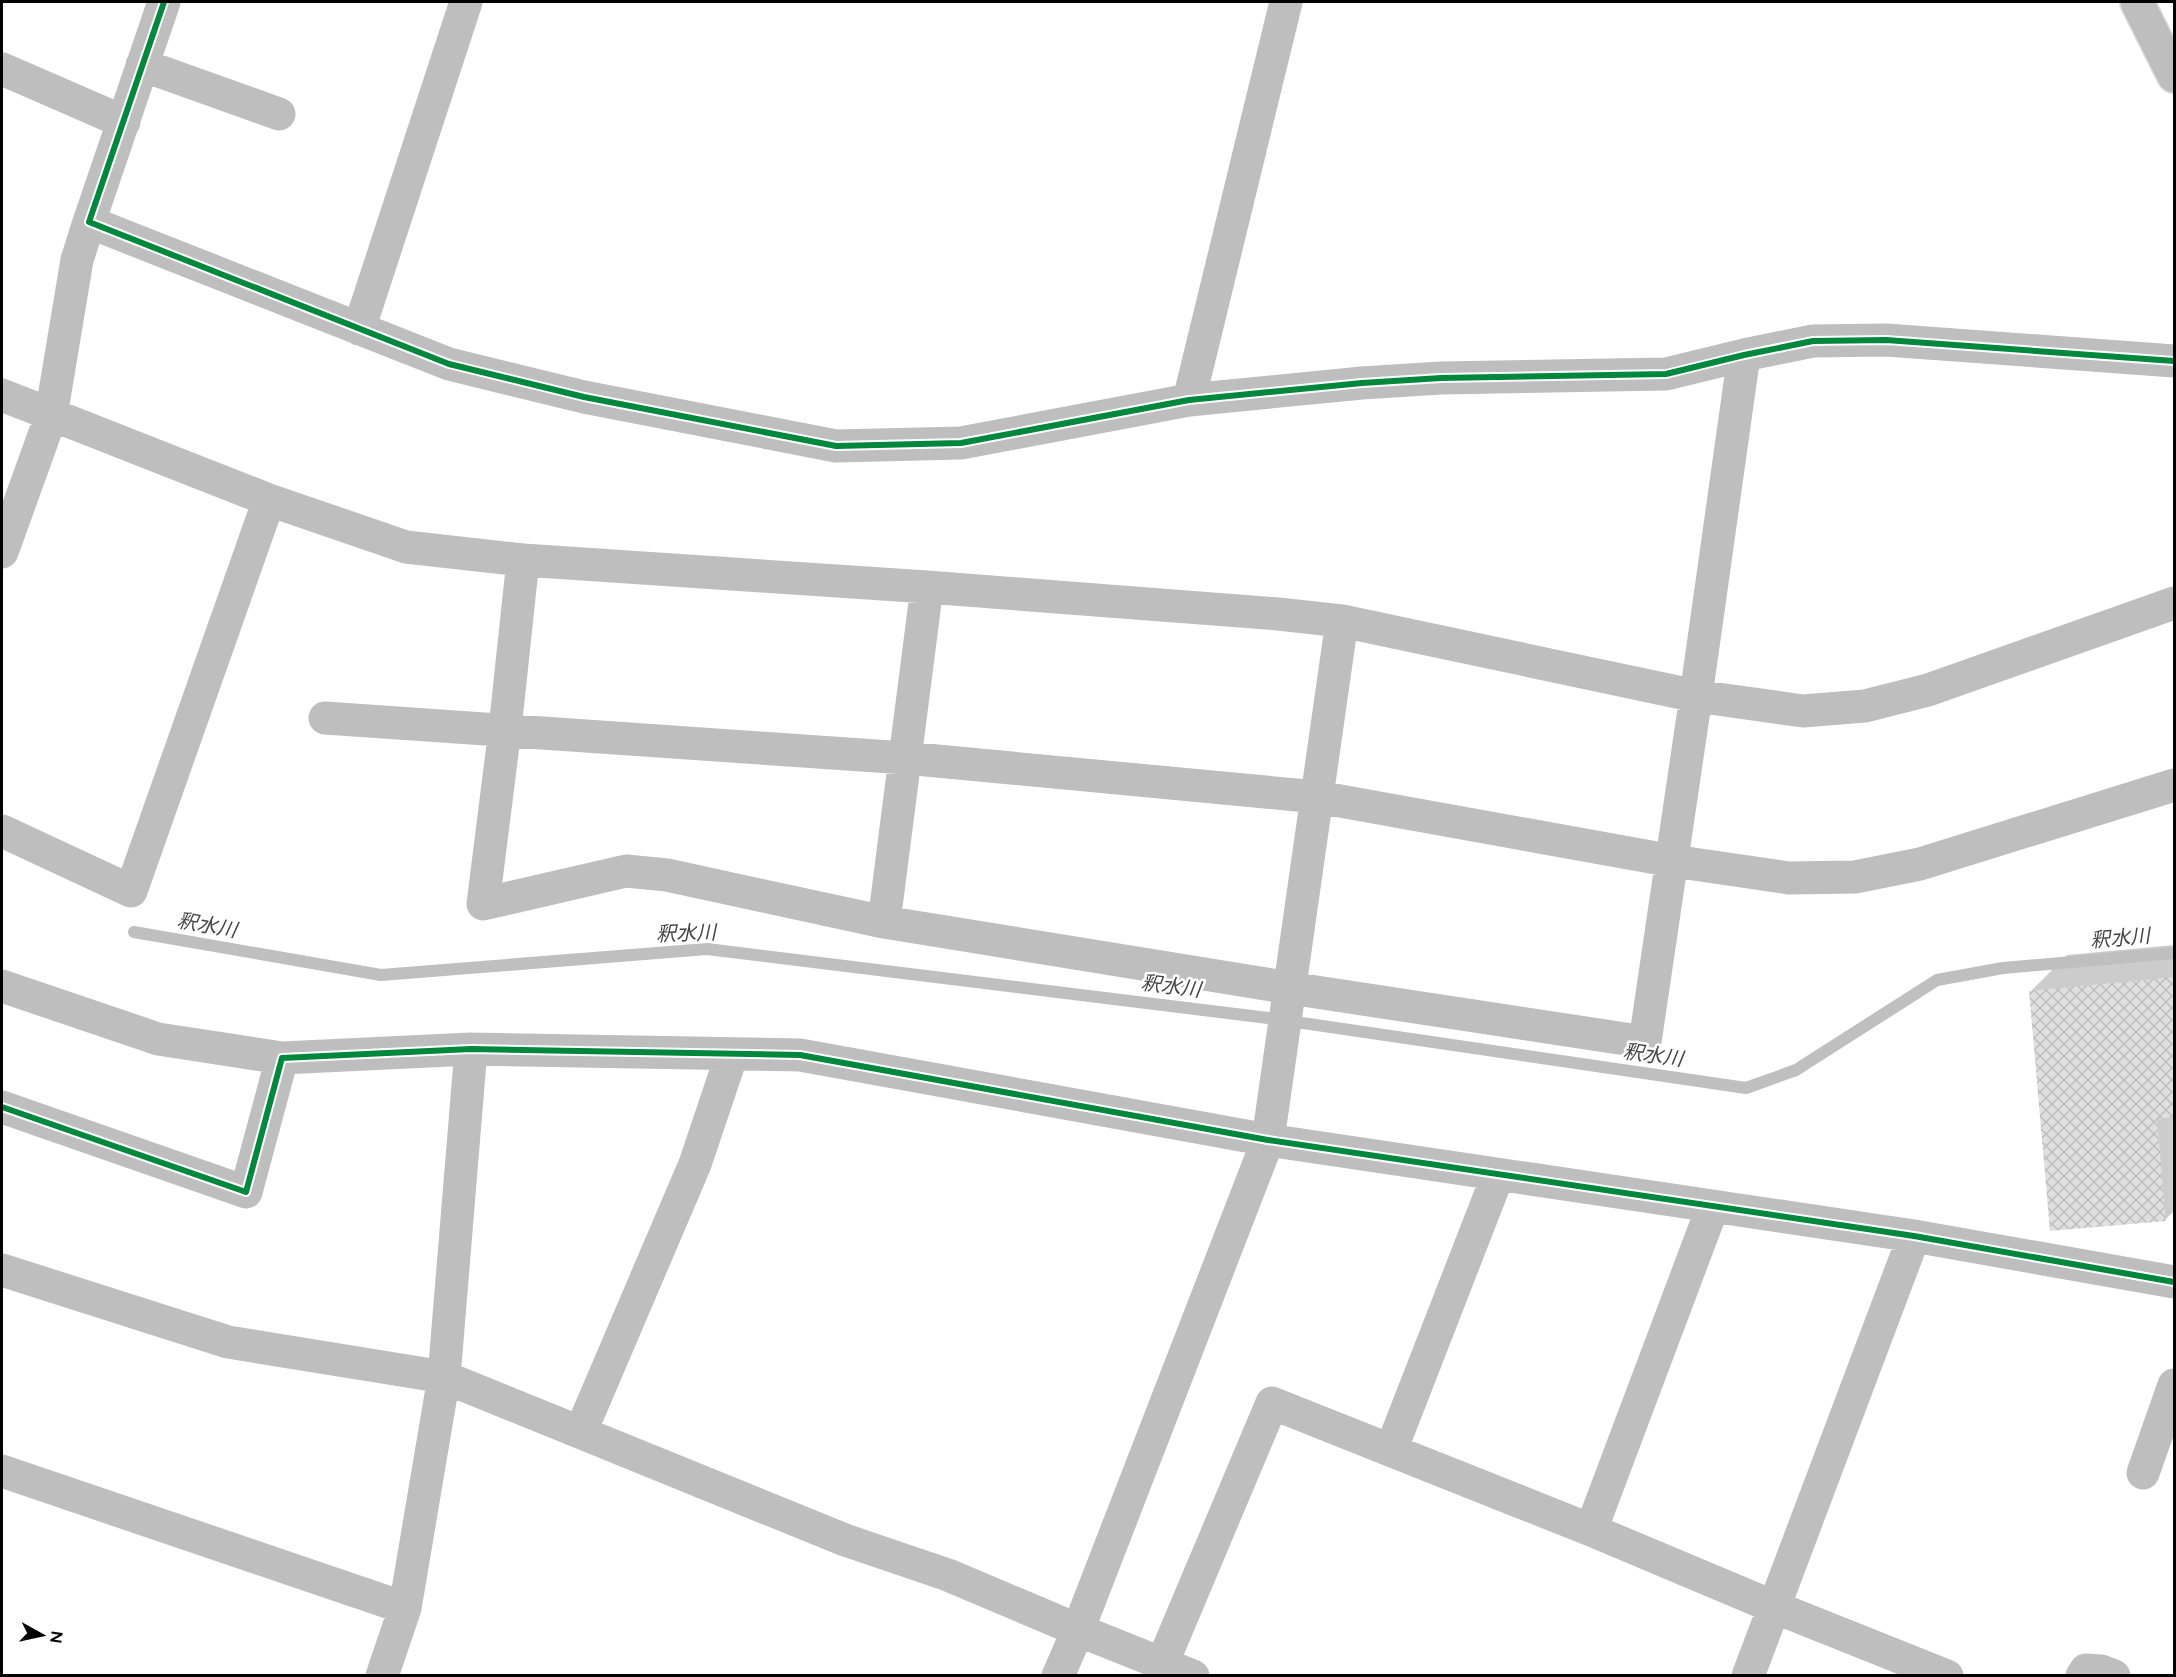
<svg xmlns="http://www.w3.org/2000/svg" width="2176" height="1677" viewBox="0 0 2176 1677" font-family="Figtree,'Noto Sans JP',sans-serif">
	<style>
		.shadow { fill: #0003 }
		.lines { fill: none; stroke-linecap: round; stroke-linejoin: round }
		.stream { stroke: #bfbfbf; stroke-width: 12 }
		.building { fill: url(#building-cross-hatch) }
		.major-casing { stroke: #dbdbdb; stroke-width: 36 }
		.minor { stroke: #bebebe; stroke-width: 33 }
		.major { stroke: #bebebe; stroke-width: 33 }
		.cycleway-casing { stroke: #fff; stroke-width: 10 }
		.cycleway { stroke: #00873e; stroke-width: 6 }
		.labels { text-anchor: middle; stroke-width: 5; stroke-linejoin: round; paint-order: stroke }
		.water-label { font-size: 20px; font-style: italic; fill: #444; stroke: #fff }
	</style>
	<defs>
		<pattern id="building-cross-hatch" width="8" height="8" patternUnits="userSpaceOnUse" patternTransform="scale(1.5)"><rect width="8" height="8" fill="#dfdfdf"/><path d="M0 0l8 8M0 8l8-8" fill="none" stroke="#bebebe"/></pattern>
	</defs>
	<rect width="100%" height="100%" fill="#fff"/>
	<path class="shadow" d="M 2174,945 L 2174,1211 L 2166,1219 L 2031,991 L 2067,955 Z"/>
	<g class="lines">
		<path class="stream" d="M 134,932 L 381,975 L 707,949 L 1268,1018 L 1746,1088 L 1796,1070 L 1937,980 L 2003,968 L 2174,953"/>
	</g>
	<path class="building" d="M 2174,977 L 2174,1117 L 2157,1119 L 2166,1221 L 2050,1231 L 2029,991 Z"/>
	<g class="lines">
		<defs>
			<path id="major" d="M 2137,2 L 2174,76"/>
		</defs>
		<use href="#major" class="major-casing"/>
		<path class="minor" d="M 164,2 L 89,222 L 449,364 L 584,397 L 836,446 L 961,443 L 1189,400 L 1362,383 L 1441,378 L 1666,374 L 1744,355 L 1813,341 L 1886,340 L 2174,361
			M 142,65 L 279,114
			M 2,69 L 124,122
			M 359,329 L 466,2
			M 2,395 L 269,500 L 406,547 L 523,560 L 927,587 L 1278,614 L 1342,621 L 1696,696 L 1803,711 L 1865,706 L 1928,690 L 2174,603
			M 1189,400 L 1286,2
			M 2,552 L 51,416 L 77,260 L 89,222
			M 523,560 L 505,729 L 483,904 L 626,871 L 667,875 L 884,922 L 1290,988 L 1645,1042 L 1696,696 L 1744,355
			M 325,718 L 905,758 L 1318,797 L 1673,861 L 1789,878 L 1855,877 L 1920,864 L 2174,785
			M 2,831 L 131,891 L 269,500
			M 884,922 L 927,587
			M 2,986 L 158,1039 L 282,1058
			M 2,1107 L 246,1192 L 282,1058 L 471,1049 L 800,1055 L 1268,1140 L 1914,1236 L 2174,1282
			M 2,1270 L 228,1342 L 444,1377 L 845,1540 L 948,1575 L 1078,1630 L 1193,1676
			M 581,1431 L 695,1164 L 732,1054
			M 1391,1450 L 1498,1175
			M 2,1471 L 405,1608
			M 2143,1473 L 2174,1385
			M 1591,1530 L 1713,1206
			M 1162,1664 L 1272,1403 L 1591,1530 L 1774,1607 L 1947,1676
			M 382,1676 L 405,1608 L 444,1377 L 471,1049
			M 1058,1676 L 1078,1630 L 1268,1140 L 1342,621
			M 1748,1676 L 1914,1236
			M 2082,1676 L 2086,1670 L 2101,1671 L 2114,1676"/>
		<use href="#major" class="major"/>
		<defs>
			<path id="cycleway" d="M 164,2 L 89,222 L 449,364 L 584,397 L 836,446 L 961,443 L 1189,400 L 1362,383 L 1441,378 L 1666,374 L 1744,355 L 1813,341 L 1886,340 L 2174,361
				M 2,1107 L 246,1192 L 282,1058 L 471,1049 L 800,1055 L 1268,1140 L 1914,1236 L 2174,1282"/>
		</defs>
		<use href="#cycleway" class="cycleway-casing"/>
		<use href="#cycleway" class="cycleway"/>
	</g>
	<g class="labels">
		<g class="water-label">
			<text transform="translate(207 925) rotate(10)" y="7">釈水川</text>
			<text transform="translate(686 933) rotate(-2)" y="7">釈水川</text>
			<text transform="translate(2120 938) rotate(-5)" y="7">釈水川</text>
			<text transform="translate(1171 986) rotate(7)" y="7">釈水川</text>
			<text transform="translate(1653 1055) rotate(8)" y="7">釈水川</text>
		</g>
	</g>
	<rect width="2176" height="1677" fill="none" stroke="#000000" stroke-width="6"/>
	<g transform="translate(42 1635) rotate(98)" stroke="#ffffff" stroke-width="4.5" paint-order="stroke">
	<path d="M0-4.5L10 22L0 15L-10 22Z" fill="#000000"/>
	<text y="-9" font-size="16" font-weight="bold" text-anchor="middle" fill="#000000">N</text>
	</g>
</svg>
